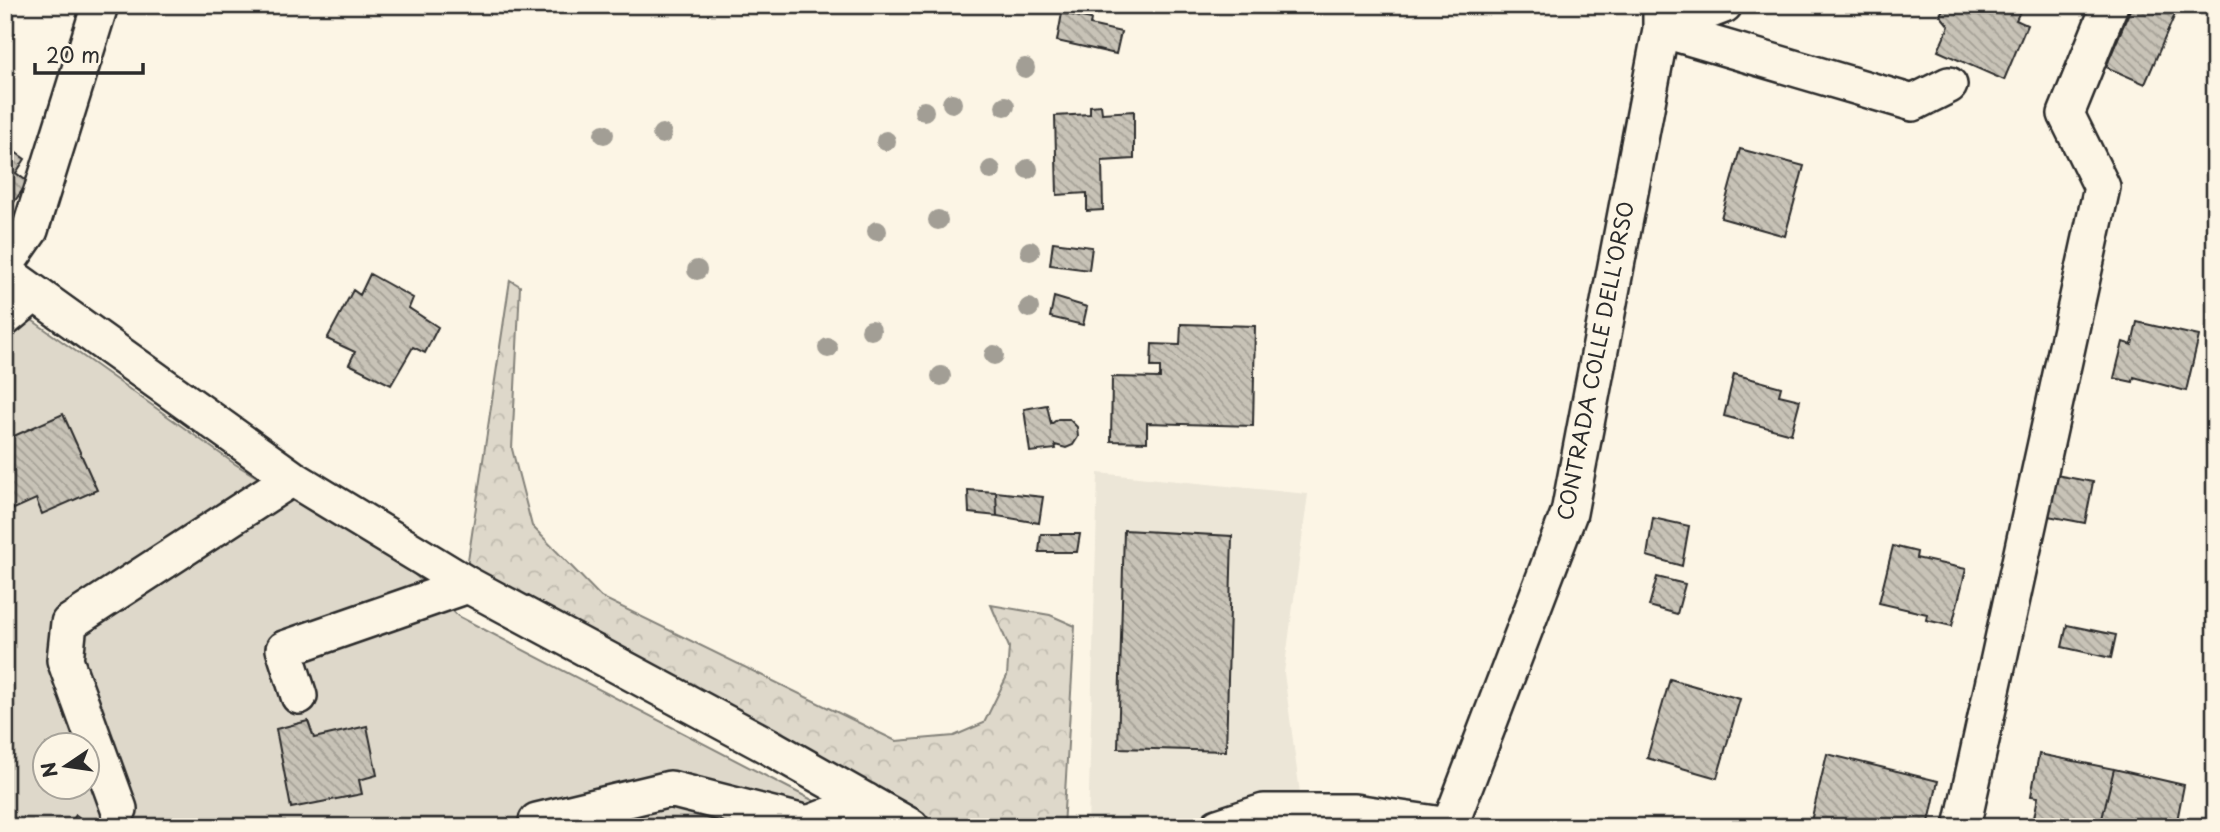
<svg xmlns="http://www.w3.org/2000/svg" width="2220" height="832" viewBox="0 0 2220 832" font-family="'Playpen Sans',sans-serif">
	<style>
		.built { fill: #ece6d7 }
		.grass { fill: #ded8ca; stroke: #84827a; stroke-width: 2; fill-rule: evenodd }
		.forest { fill: url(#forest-crowns); stroke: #84827a; stroke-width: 2 }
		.building { fill: url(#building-back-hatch); stroke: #2b2b2b; stroke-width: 2 }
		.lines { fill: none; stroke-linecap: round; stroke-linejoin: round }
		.minor-casing { stroke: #2b2b2b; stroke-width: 40 }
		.minor { stroke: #fcf5e5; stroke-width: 35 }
		.tree { fill: #a29e95 }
		.labels { text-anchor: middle; stroke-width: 6; stroke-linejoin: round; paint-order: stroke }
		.street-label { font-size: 21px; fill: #2b2b2b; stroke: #fcf5e5 }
	</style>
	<defs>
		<pattern id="forest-crowns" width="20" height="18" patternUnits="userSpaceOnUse" patternTransform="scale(1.75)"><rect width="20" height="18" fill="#ded8ca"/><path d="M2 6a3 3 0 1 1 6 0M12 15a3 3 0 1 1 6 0" fill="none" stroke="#bfbaae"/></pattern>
		<pattern id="building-back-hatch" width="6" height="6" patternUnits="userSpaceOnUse" patternTransform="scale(1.75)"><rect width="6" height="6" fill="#c8c3b7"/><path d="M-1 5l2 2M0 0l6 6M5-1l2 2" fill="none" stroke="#a39f95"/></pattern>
	</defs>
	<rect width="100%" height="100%" fill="#fcf5e5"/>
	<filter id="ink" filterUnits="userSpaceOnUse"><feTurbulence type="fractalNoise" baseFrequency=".0143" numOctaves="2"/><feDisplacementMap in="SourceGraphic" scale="14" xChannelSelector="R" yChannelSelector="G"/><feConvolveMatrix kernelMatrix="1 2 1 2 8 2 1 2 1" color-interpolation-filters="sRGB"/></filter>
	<g filter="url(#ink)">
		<path class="built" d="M 1098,473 L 1308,494 L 1284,673 L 1300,793 L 1222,807 L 1180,827 L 1088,827 Z"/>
		<path class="grass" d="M 5,301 L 235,464 L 407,567 L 458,616 L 818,803 L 860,827 L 5,827 ZM 46,744 L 88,744 L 88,786 L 46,786 Z"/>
		<path class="forest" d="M 510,280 L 520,286 L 512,449 L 532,526 L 601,597 L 896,741 L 954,736 L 984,723 L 1007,676 L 1009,647 L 991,605 L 1050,615 L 1075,626 L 1063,827 L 928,827 L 467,567 Z"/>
		<path class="building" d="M 1945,5 L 2023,5 L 2016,20 L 2027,25 L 2004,80 L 1938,51 L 1949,26 L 1940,15 Z
			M 2132,5 L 2179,5 L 2145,84 L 2106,67 Z
			M 1062,13 L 1091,19 L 1090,25 L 1121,32 L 1116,54 L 1057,41 Z
			M 1101,105 L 1102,113 L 1134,111 L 1134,159 L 1102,161 L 1103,210 L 1087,211 L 1087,193 L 1057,195 L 1055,116 L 1090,114 L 1090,106 Z
			M 5,145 L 25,159 L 16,173 L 28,182 L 5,215 Z
			M 1740,149 L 1804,166 L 1785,236 L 1721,218 Z
			M 1053,242 L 1092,247 L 1089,270 L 1050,265 Z
			M 370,274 L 413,298 L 409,308 L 438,327 L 425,353 L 413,347 L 391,385 L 349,364 L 355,352 L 327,339 L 353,290 L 360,295 Z
			M 1054,297 L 1087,307 L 1083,325 L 1050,317 Z
			M 2137,322 L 2199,336 L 2186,391 L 2134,377 L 2133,382 L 2114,378 L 2123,342 L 2132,345 Z
			M 1181,324 L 1255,326 L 1253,426 L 1147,423 L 1147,442 L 1111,441 L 1112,377 L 1160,378 L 1160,367 L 1151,367 L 1152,344 L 1180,345 Z
			M 1734,374 L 1781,387 L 1779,395 L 1800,400 L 1791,434 L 1724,416 Z
			M 1047,405 L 1051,424 L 1058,419 L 1069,419 L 1077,427 L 1078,437 L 1073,445 L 1066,448 L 1055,445 L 1056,449 L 1030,452 L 1024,409 Z
			M 63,414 L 97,490 L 42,514 L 36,499 L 5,513 L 5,440 Z
			M 2056,475 L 2093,482 L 2085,523 L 2048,516 Z
			M 968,490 L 996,492 L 997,516 L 969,513 Z
			M 996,492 L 1043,497 L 1039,523 L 997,516 Z
			M 1653,518 L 1689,526 L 1682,566 L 1647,556 Z
			M 1124,530 L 1232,536 L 1226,751 L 1118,748 Z
			M 1041,534 L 1080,534 L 1077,552 L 1039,552 Z
			M 1893,546 L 1917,552 L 1916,558 L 1966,569 L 1952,626 L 1926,620 L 1927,614 L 1879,603 Z
			M 1657,577 L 1685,584 L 1677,614 L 1649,606 Z
			M 2067,625 L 2116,635 L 2111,658 L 2062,647 Z
			M 1670,679 L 1740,699 L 1717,778 L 1647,758 Z
			M 308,721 L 314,738 L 367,726 L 377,775 L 359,780 L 362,794 L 291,808 L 276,729 Z
			M 1827,754 L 1938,781 L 1928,827 L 1835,827 L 1811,821 Z
			M 2039,754 L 2114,769 L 2100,827 L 2051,827 L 2033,823 L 2038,797 L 2031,796 Z
			M 2114,769 L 2184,785 L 2176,826 L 2100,827 Z
			M 76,815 L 92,827 L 68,827 Z"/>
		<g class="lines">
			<defs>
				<path id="minor" d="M 1724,5 L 1661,29 L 1913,103 L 1949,85
					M 5,266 L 30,230 L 100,5
					M 5,272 L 292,478 L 468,585 L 768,746 L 911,827
					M 5,318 L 34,294
					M 299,696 L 284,649 L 468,585
					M 119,809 L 65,660 L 69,623 L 292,478
					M 537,821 L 670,789 L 808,824 L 866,801
					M 1450,825 L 1569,513 L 1661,29 L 1661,5
					M 1218,827 L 1264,812 L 1354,812 L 1456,827
					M 1962,827 L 2102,187 L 2066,114 L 2110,5"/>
			</defs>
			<use href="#minor" class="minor-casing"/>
			<use href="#minor" class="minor"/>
		</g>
		<g class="tree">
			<circle cx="1025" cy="68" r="10"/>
			<circle cx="952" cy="103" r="10"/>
			<circle cx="1005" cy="106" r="10"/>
			<circle cx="924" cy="111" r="10"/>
			<circle cx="604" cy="134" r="10"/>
			<circle cx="662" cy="134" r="10"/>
			<circle cx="886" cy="141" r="10"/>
			<circle cx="1028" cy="169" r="10"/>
			<circle cx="991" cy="170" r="10"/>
			<circle cx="938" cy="220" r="10"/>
			<circle cx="877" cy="231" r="10"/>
			<circle cx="1030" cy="251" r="10"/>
			<circle cx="697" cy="270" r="10"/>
			<circle cx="1029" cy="308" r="10"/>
			<circle cx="871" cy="330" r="10"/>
			<circle cx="828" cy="348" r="10"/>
			<circle cx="994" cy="355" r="10"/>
			<circle cx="941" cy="376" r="10"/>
		</g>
	</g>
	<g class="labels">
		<g class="street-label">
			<text transform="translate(1596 361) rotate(-79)" y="7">CONTRADA COLLE DELL'ORSO</text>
		</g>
	</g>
	<rect width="2220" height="832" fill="none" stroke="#fcf5e5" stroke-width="28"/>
	<rect x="14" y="14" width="2192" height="804" fill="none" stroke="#2b2b2b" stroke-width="2.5" filter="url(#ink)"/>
	<g transform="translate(66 766) rotate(257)"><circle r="33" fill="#fcf5e5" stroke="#a8a49b" stroke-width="2"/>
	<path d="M0-5L12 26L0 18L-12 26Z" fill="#2b2b2b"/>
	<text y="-10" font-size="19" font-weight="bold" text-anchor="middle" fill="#2b2b2b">N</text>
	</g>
	<path d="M35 63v10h108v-10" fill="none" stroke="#2b2b2b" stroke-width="3.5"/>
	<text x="46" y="63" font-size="21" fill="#2b2b2b" stroke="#fcf5e5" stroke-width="5" paint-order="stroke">20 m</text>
</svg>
